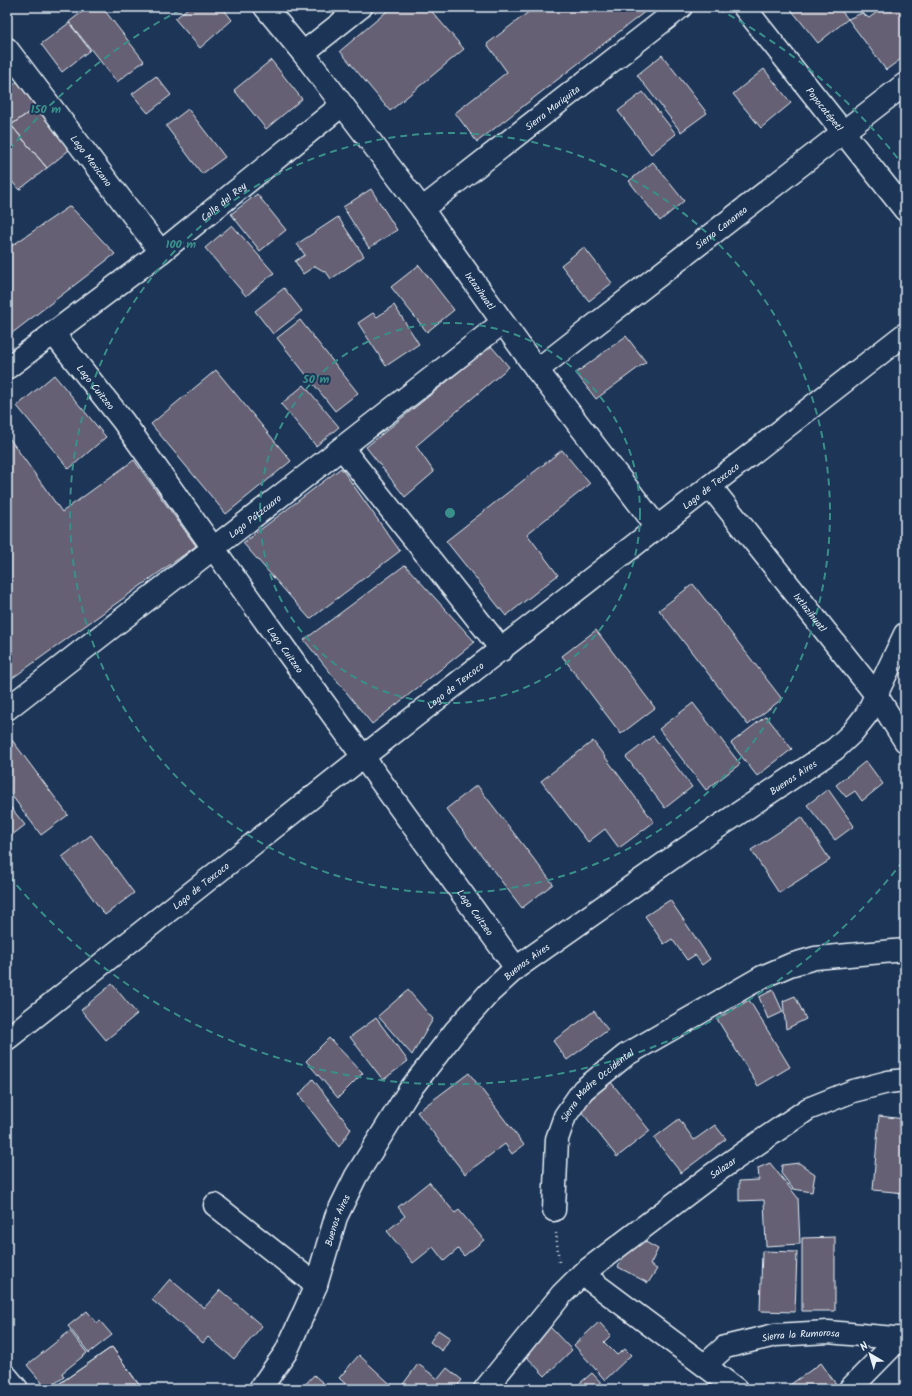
<svg xmlns="http://www.w3.org/2000/svg" width="912" height="1396" viewBox="0 0 912 1396" font-family="Kalam,sans-serif">
	<style>
		.building { fill: #656073; stroke: #e8f1f8 }
		.lines { fill: none; stroke-linecap: round; stroke-linejoin: round }
		.minor-casing { stroke: #e8f1f8; stroke-width: 25 }
		.path { stroke: #e8f1f8; stroke-width: 2.5; stroke-dasharray: 1 3; stroke-linecap: butt }
		.minor { stroke: #1d3557; stroke-width: 22 }
		.ring { fill: none; stroke: #3a8f8a; stroke-width: 2; stroke-dasharray: 7 5 }
		.labels { text-anchor: middle; stroke-width: 4; stroke-linejoin: round; paint-order: stroke }
		.street-label { font-size: 10px; fill: #e8f1f8; stroke: #1d3557 }
		.centre { fill: #3a8f8a; stroke: #1d3557; stroke-width: 2 }
		.ring-label { font-size: 12px; text-anchor: middle; font-weight: bold; fill: #3a8f8a; stroke: #1d3557; stroke-width: 4; stroke-linejoin: round; paint-order: stroke }
	</style>
	<rect width="100%" height="100%" fill="#1d3557"/>
	<filter id="ink" filterUnits="userSpaceOnUse"><feTurbulence type="fractalNoise" baseFrequency=".025" numOctaves="2"/><feDisplacementMap in="SourceGraphic" scale="8" xChannelSelector="R" yChannelSelector="G"/><feConvolveMatrix kernelMatrix="1 2 1 2 8 2 1 2 1" color-interpolation-filters="sRGB"/></filter>
	<g filter="url(#ink)">
		<path class="building" d="M 86,7 L 102,7 L 144,61 L 117,82 L 69,22 L 87,8 Z
			M 189,7 L 222,7 L 232,20 L 200,48 L 175,19 Z
			M 392,7 L 428,7 L 464,49 L 390,111 L 340,51 Z
			M 535,7 L 651,7 L 477,142 L 455,113 L 507,72 L 487,44 Z
			M 789,7 L 838,7 L 848,19 L 818,43 Z
			M 884,7 L 905,7 L 905,56 L 886,70 L 848,19 L 862,13 L 869,18 Z
			M 69,23 L 90,50 L 62,72 L 41,44 Z
			M 662,55 L 707,113 L 681,132 L 637,75 Z
			M 271,60 L 302,99 L 266,129 L 234,90 Z
			M 764,69 L 791,103 L 761,128 L 733,94 Z
			M 156,76 L 171,95 L 148,113 L 132,94 Z
			M 22,78 L 42,103 L 11,125 L 7,121 L 7,90 Z
			M 643,92 L 676,134 L 651,154 L 618,111 Z
			M 42,103 L 74,146 L 47,168 L 11,125 Z
			M 188,109 L 225,157 L 202,174 L 166,126 Z
			M 11,125 L 47,168 L 19,190 L 7,175 L 7,128 Z
			M 653,162 L 684,201 L 660,221 L 629,181 Z
			M 371,189 L 397,230 L 369,248 L 343,207 Z
			M 257,194 L 286,230 L 260,251 L 231,214 Z
			M 70,206 L 115,254 L 7,337 L 7,249 Z
			M 338,217 L 364,256 L 331,279 L 327,273 L 315,266 L 303,274 L 295,261 L 305,255 L 297,244 Z
			M 232,225 L 274,273 L 246,296 L 205,248 Z
			M 584,247 L 612,283 L 589,301 L 561,265 Z
			M 419,265 L 454,310 L 427,332 L 391,287 Z
			M 284,288 L 302,311 L 273,334 L 255,311 Z
			M 394,305 L 419,344 L 386,366 L 358,323 L 373,313 L 377,317 Z
			M 300,320 L 358,393 L 335,411 L 277,338 Z
			M 626,336 L 646,362 L 596,399 L 576,373 Z
			M 491,346 L 509,367 L 416,446 L 434,472 L 405,497 L 366,447 Z
			M 216,370 L 291,461 L 226,514 L 151,424 Z
			M 54,375 L 106,437 L 69,469 L 17,406 Z
			M 304,385 L 339,427 L 316,446 L 281,404 Z
			M 7,435 L 62,512 L 134,460 L 196,546 L 7,682 Z
			M 562,450 L 590,484 L 527,534 L 558,575 L 506,616 L 446,541 Z
			M 341,468 L 400,551 L 310,619 L 243,543 Z
			M 405,565 L 475,642 L 372,724 L 304,640 Z
			M 693,584 L 782,699 L 748,725 L 659,610 Z
			M 596,630 L 655,708 L 621,734 L 562,656 Z
			M 693,703 L 740,764 L 706,790 L 659,729 Z
			M 766,716 L 792,749 L 757,776 L 731,743 Z
			M 653,736 L 692,787 L 665,808 L 626,757 Z
			M 12,740 L 68,815 L 41,835 L 7,789 L 7,744 Z
			M 593,741 L 654,822 L 619,848 L 605,829 L 588,842 L 541,781 Z
			M 866,761 L 883,784 L 862,801 L 855,791 L 846,797 L 836,785 Z
			M 477,785 L 553,884 L 522,908 L 446,809 Z
			M 828,789 L 854,826 L 835,840 L 807,805 Z
			M 7,803 L 25,825 L 7,839 Z
			M 802,817 L 830,860 L 779,893 L 751,850 Z
			M 91,835 L 134,893 L 105,915 L 62,857 Z
			M 670,900 L 710,959 L 702,965 L 695,955 L 687,960 L 672,939 L 664,944 L 645,916 Z
			M 112,984 L 137,1014 L 106,1040 L 81,1010 Z
			M 408,990 L 433,1019 L 412,1055 L 378,1016 Z
			M 773,990 L 783,1012 L 768,1019 L 759,997 Z
			M 795,996 L 806,1019 L 786,1029 L 783,1001 Z
			M 749,1000 L 790,1067 L 758,1086 L 717,1019 Z
			M 594,1011 L 608,1030 L 567,1060 L 553,1041 Z
			M 376,1018 L 408,1061 L 383,1080 L 350,1037 Z
			M 329,1038 L 363,1073 L 338,1098 L 306,1061 Z
			M 469,1073 L 524,1145 L 512,1154 L 505,1144 L 465,1174 L 417,1112 Z
			M 313,1079 L 351,1129 L 339,1147 L 299,1095 Z
			M 610,1081 L 650,1131 L 617,1157 L 578,1107 Z
			M 879,1116 L 905,1119 L 905,1193 L 873,1190 Z
			M 679,1119 L 694,1140 L 715,1125 L 726,1139 L 681,1173 L 654,1138 Z
			M 770,1163 L 798,1198 L 800,1244 L 766,1246 L 764,1200 L 739,1201 L 739,1181 L 759,1180 L 758,1168 Z
			M 799,1163 L 815,1174 L 812,1192 L 793,1189 L 781,1173 L 782,1165 Z
			M 429,1182 L 455,1213 L 459,1210 L 484,1240 L 464,1256 L 458,1249 L 444,1261 L 433,1247 L 413,1263 L 387,1231 L 405,1216 L 398,1207 Z
			M 635,1236 L 658,1249 L 650,1265 L 657,1269 L 648,1283 L 618,1267 Z
			M 835,1237 L 835,1311 L 802,1311 L 802,1238 Z
			M 762,1251 L 797,1252 L 795,1312 L 760,1311 Z
			M 170,1279 L 204,1308 L 220,1290 L 262,1326 L 234,1359 L 208,1337 L 203,1343 L 152,1300 Z
			M 87,1311 L 97,1323 L 100,1321 L 112,1335 L 89,1353 L 68,1326 Z
			M 599,1322 L 611,1335 L 604,1342 L 617,1355 L 625,1349 L 631,1355 L 605,1380 L 574,1345 Z
			M 550,1327 L 572,1350 L 545,1376 L 523,1353 Z
			M 438,1330 L 450,1338 L 442,1351 L 430,1342 Z
			M 70,1331 L 87,1353 L 62,1373 L 64,1377 L 47,1389 L 27,1365 Z
			M 112,1347 L 142,1389 L 54,1389 L 53,1388 Z
			M 112,1347 L 142,1389 L 54,1389 L 53,1388 Z
			M 359,1355 L 388,1382 L 399,1389 L 351,1389 L 339,1378 Z
			M 821,1363 L 836,1384 L 829,1389 L 784,1389 Z
			M 418,1364 L 438,1379 L 447,1368 L 462,1380 L 455,1389 L 404,1389 L 401,1387 Z
			M 592,1373 L 607,1389 L 573,1389 Z
			M 314,1375 L 330,1389 L 301,1389 Z"/>
		<g class="lines">
			<defs>
				<g id="minor">
					<path id="s1" d="M 265,7 L 303,53 L 422,209 L 537,370 L 657,527"/>
					<path id="s2" d="M 744,7 L 905,210"/>
					<path id="s3" d="M 7,49 L 161,252"/>
					<path d="M 303,53 L 361,7"/>
					<path id="s4" d="M 422,209 L 681,7"/>
					<path id="s5" d="M 53,333 L 123,421 L 285,649 L 516,968"/>
					<path id="s6" d="M 7,368 L 161,252 L 342,105"/>
					<path id="s7" d="M 537,370 L 905,84"/>
					<path d="M 342,448 L 502,650"/>
					<path id="s8" d="M 710,486 L 877,696 L 905,741"/>
					<path id="s9" d="M 7,709 L 502,323"/>
					<path id="s10" d="M 7,1039 L 364,756 L 905,334"/>
					<path d="M 215,1205 L 316,1285"/>
					<path id="s11" d="M 554,1210 L 557,1139 L 565,1116 L 583,1090 L 626,1055 L 762,977 L 790,965 L 815,958 L 905,950"/>
					<path d="M 582,1274 L 736,1389"/>
					<path id="s12" d="M 705,1365 L 725,1347 L 775,1335 L 828,1332 L 905,1339"/>
					<path d="M 7,1377 L 17,1389"/>
					<path id="s13" d="M 260,1389 L 286,1352 L 306,1308 L 316,1285 L 336,1217 L 356,1176 L 409,1091 L 456,1030 L 489,993 L 516,968 L 685,849 L 835,749 L 852,733 L 867,714 L 905,634"/>
					<path id="s14" d="M 485,1389 L 562,1294 L 582,1274 L 716,1172 L 808,1109 L 853,1091 L 888,1082 L 905,1080"/>
					<path d="M 850,1389 L 900,1338"/>
				</g>
			</defs>
			<use href="#minor" class="minor-casing"/>
			<path class="path" d="M 556,1233 L 559,1262"/>
			<use href="#minor" class="minor"/>
		</g>
	</g>
	<g class="ring">
		<circle cx="450" cy="513" r="190"/>
		<circle cx="450" cy="513" r="380"/>
		<path d="M903 861A571 571 0 0 1 9 876M9 150A571 571 0 0 1 182 9M718 9A571 571 0 0 1 903 165"/>
	</g>
	<g class="labels">
		<g class="street-label">
			<text dy="4" stroke="none"><textPath href="#s4" startOffset="165">Sierra Mariquita</textPath></text>
			<text dy="4" stroke="none"><textPath href="#s2" startOffset="130">Popocatépetl</textPath></text>
			<text dy="4" stroke="none"><textPath href="#s3" startOffset="140">Lago Mexicano</textPath></text>
			<text dy="4" stroke="none"><textPath href="#s6" startOffset="273">Calle del Rey</textPath></text>
			<text dy="4" stroke="none"><textPath href="#s7" startOffset="233">Sierra Cananea</textPath></text>
			<text dy="4" stroke="none"><textPath href="#s1" startOffset="356">Ixtazihuatl</textPath></text>
			<text dy="4" stroke="none"><textPath href="#s5" startOffset="69">Lago Cuitzeo</textPath></text>
			<text dy="4" stroke="none"><textPath href="#s10" startOffset="895">Lago de Texcoco</textPath></text>
			<text dy="4" stroke="none"><textPath href="#s9" startOffset="314">Lago Pátzcuaro</textPath></text>
			<text dy="4" stroke="none"><textPath href="#s8" startOffset="161">Ixtlazihuatl</textPath></text>
			<text dy="4" stroke="none"><textPath href="#s5" startOffset="393">Lago Cuitzeo</textPath></text>
			<text dy="4" stroke="none"><textPath href="#s10" startOffset="571">Lago de Texcoco</textPath></text>
			<text dy="4" stroke="none"><textPath href="#s13" startOffset="835">Buenos Aires</textPath></text>
			<text dy="4" stroke="none"><textPath href="#s10" startOffset="247">Lago de Texcoco</textPath></text>
			<text dy="4" stroke="none"><textPath href="#s5" startOffset="717">Lago Cuitzeo</textPath></text>
			<text dy="4" stroke="none"><textPath href="#s13" startOffset="511">Buenos Aires</textPath></text>
			<text dy="4" stroke="none"><textPath href="#s11" startOffset="140">Sierra Madre Occidental</textPath></text>
			<text dy="4" stroke="none"><textPath href="#s14" startOffset="327">Salazar</textPath></text>
			<text dy="4" stroke="none"><textPath href="#s13" startOffset="187">Buenos Aires</textPath></text>
			<text dy="4" stroke="none"><textPath href="#s12" startOffset="104">Sierra la Rumorosa</textPath></text>
		</g>
	</g>
	<circle cx="450" cy="513" r="6" class="centre"/>
	<g class="ring-label">
		<text x="46" y="113">150 m</text>
		<text x="181" y="248">100 m</text>
		<text x="316" y="383">50 m</text>
	</g>
	<rect width="912" height="1396" fill="none" stroke="#1d3557" stroke-width="24"/>
	<rect x="12" y="12" width="888" height="1372" fill="none" stroke="#e8f1f8" stroke-width="1.5" filter="url(#ink)"/>
	<g transform="translate(870 1354) rotate(322)" stroke="#1d3557" stroke-width="3" paint-order="stroke">
	<path d="M0-3L7 15L0 10L-7 15Z" fill="#e8f1f8"/>
	<text y="-6" font-size="11" font-weight="bold" text-anchor="middle" fill="#e8f1f8">N</text>
	</g>
</svg>
